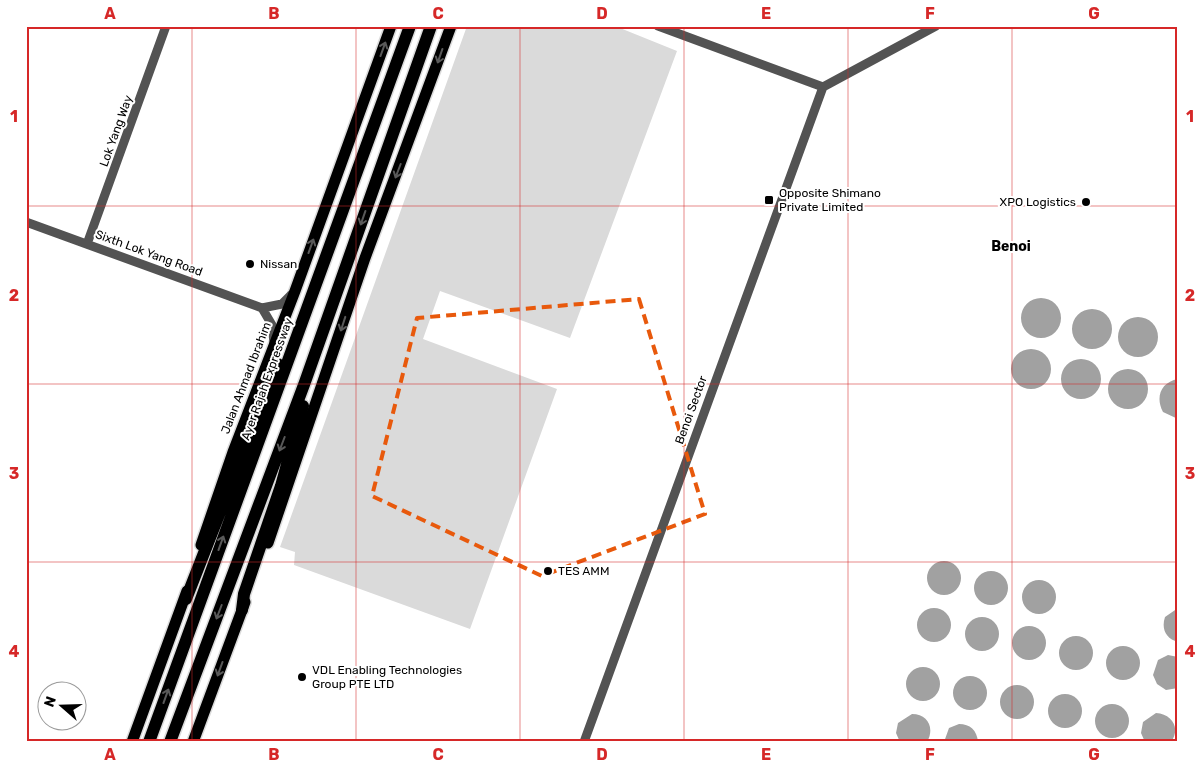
<svg xmlns="http://www.w3.org/2000/svg" width="1204" height="768" viewBox="0 0 1204 768" font-family="Rubik,sans-serif">
	<style>
		.green { fill: #dadada }
		.water { fill: #a1a1a1 }
		.lines { fill: none; stroke-linecap: round; stroke-linejoin: round }
		.major-casing { stroke: #dbdbdb; stroke-width: 14 }
		.highway-casing { stroke: #dbdbdb; stroke-width: 15 }
		.minor { stroke: #535353; stroke-width: 9 }
		.major { stroke: #000; stroke-width: 11 }
		.highway { stroke: #000; stroke-width: 12 }
		.oneway { stroke: #595959 }
		.marked { fill: none; stroke: #e8590c; stroke-width: 4; stroke-dasharray: 10 6; stroke-linejoin: round }
		.grid { fill: none; stroke: #d62828; stroke-width: 1; stroke-opacity: 0.55 }
		.poi-dot { fill: #000; stroke: #fff; stroke-width: 2 }
		.labels { text-anchor: middle; stroke-width: 4; stroke-linejoin: round; paint-order: stroke }
		.street-label { font-size: 12px; fill: #000; stroke: #fff }
		.poi-label { font-size: 12px; fill: #000; stroke: #fff; text-anchor: start }
		.neighbourhood-label { font-size: 14px; font-weight: bold; fill: #000; stroke: #fff }
		.neatline { fill: none; stroke: #d62828; stroke-width: 2 }
		.grid-label { font-size: 16px; text-anchor: middle; font-weight: bold; fill: #d62828 }
	</style>
	<rect width="100%" height="100%" fill="#fff"/>
	<path class="green" d="M 467,26 L 615,26 L 677,51 L 570,338 L 440,291 L 423,339 L 557,389 L 470,629 L 294,565 L 295,552 L 280,547 Z"/>
	<path class="water" d="M1021 318a20 20 0 1 1 40 0a20 20 0 1 1-40 0Z
		M1072 329a20 20 0 1 1 40 0a20 20 0 1 1-40 0Z
		M1118 337a20 20 0 1 1 40 0a20 20 0 1 1-40 0Z
		M1011 369a20 20 0 1 1 40 0a20 20 0 1 1-40 0Z
		M1061 379a20 20 0 1 1 40 0a20 20 0 1 1-40 0Z
		M1108 389a20 20 0 1 1 40 0a20 20 0 1 1-40 0Z
		M 1178,379 L 1178,419 L 1163,412 C 1155,397 1161,382 1178,379 Z
		M927 578a17 17 0 1 1 34 0a17 17 0 1 1-34 0Z
		M974 588a17 17 0 1 1 34 0a17 17 0 1 1-34 0Z
		M1022 597a17 17 0 1 1 34 0a17 17 0 1 1-34 0Z
		M917 625a17 17 0 1 1 34 0a17 17 0 1 1-34 0Z
		M 1178,608 L 1178,642 C 1166,639 1161,629 1165,617 Z
		M965 634a17 17 0 1 1 34 0a17 17 0 1 1-34 0Z
		M1012 643a17 17 0 1 1 34 0a17 17 0 1 1-34 0Z
		M1059 653a17 17 0 1 1 34 0a17 17 0 1 1-34 0Z
		M1106 663a17 17 0 1 1 34 0a17 17 0 1 1-34 0Z
		M 1168,655 L 1178,657 L 1178,688 L 1166,690 L 1157,684 L 1153,675 L 1158,660 Z
		M906 684a17 17 0 1 1 34 0a17 17 0 1 1-34 0Z
		M953 693a17 17 0 1 1 34 0a17 17 0 1 1-34 0Z
		M1000 702a17 17 0 1 1 34 0a17 17 0 1 1-34 0Z
		M1048 711a17 17 0 1 1 34 0a17 17 0 1 1-34 0Z
		M1095 721a17 17 0 1 1 34 0a17 17 0 1 1-34 0Z
		M 1156,713 C 1172,714 1181,728 1171,742 L 1145,742 L 1141,733 L 1143,722 Z
		M 912,714 C 928,714 935,728 927,742 L 900,742 L 896,733 L 898,723 Z
		M 959,724 C 970,724 977,730 978,742 L 944,742 L 949,728 Z"/>
	<g class="lines">
		<defs>
			<path id="major" d="M 268,543 L 365,258 L 451,26
				M 201,545 L 233,452 L 295,291 L 391,26
				M 132,742 L 187,591
				M 193,742 L 245,602"/>
			<path id="highway" d="M 186,599 L 278,364
				M 242,610 L 244,594 L 281,486 L 303,406
				M 149,742 L 410,26
				M 170,742 L 305,382 L 431,26"/>
		</defs>
		<use href="#major" class="major-casing"/>
		<use href="#highway" class="highway-casing"/>
		<path class="minor" d="M 658,26 L 823,87
			M 26,222 L 262,308 L 282,304 L 291,295
			M 87,244 L 166,26
			M 262,308 L 272,325 L 274,343
			M 584,742 L 823,87 L 936,26"/>
		<use href="#major" class="major"/>
		<use href="#highway" class="highway"/>
	</g>
	<defs><path id="oneway-shaft" d="M-6 0H5M1.5-3L5.5 0L1.5 3" fill="none" stroke-width="1.6" stroke-linecap="round" stroke-linejoin="round" transform="scale(1.25)"/></defs>
	<g class="oneway">
		<use href="#oneway-shaft" transform="translate(383 49) rotate(-70)"/>
		<use href="#oneway-shaft" transform="translate(440 56) rotate(109)"/>
		<use href="#oneway-shaft" transform="translate(398 171) rotate(111)"/>
		<use href="#oneway-shaft" transform="translate(363 218) rotate(109)"/>
		<use href="#oneway-shaft" transform="translate(311 246) rotate(-70)"/>
		<use href="#oneway-shaft" transform="translate(343 324) rotate(108)"/>
		<use href="#oneway-shaft" transform="translate(282 444) rotate(111)"/>
		<use href="#oneway-shaft" transform="translate(221 543) rotate(-70)"/>
		<use href="#oneway-shaft" transform="translate(219 612) rotate(111)"/>
		<use href="#oneway-shaft" transform="translate(220 669) rotate(110)"/>
		<use href="#oneway-shaft" transform="translate(166 696) rotate(-70)"/>
	</g>
	<path class="marked" d="M 639,299 L 705,514 L 542,576 L 372,496 L 417,318 Z"/>
	<path class="grid" d="M 192,26 L 192,742M 356,26 L 356,742M 520,26 L 520,742M 684,26 L 684,742M 848,26 L 848,742M 1012,26 L 1012,742M 26,206 L 1178,206M 26,384 L 1178,384M 26,562 L 1178,562"/>
	<g class="poi-dot">
		<rect x="764" y="195" width="10" height="10" rx="2.5"/>
		<circle cx="1086" cy="202" r="5"/>
		<circle cx="250" cy="264" r="5"/>
		<circle cx="548" cy="571" r="5"/>
		<circle cx="302" cy="677" r="5"/>
	</g>
	<g class="labels">
		<g class="street-label">
			<text transform="translate(116 131) rotate(-70)" y="4">Lok Yang Way</text>
			<text transform="translate(149 253) rotate(20)" y="4">Sixth Lok Yang Road</text>
			<text transform="translate(246 378) rotate(-69)" y="4">Jalan Ahmad Ibrahim</text>
			<text transform="translate(267 379) rotate(-70)" y="4">Ayer Rajah Expressway</text>
			<text transform="translate(691 410) rotate(-70)" y="4">Benoi Sector</text>
		</g>
		<g class="poi-label">
			<text x="779" y="197">Opposite Shimano<tspan x="779" dy="14">Private Limited</tspan></text>
			<text x="1076" y="206" text-anchor="end">XPO Logistics</text>
			<text x="260" y="268">Nissan</text>
			<text x="558" y="575">TES AMM</text>
			<text x="312" y="674">VDL Enabling Technologies<tspan x="312" dy="14">Group PTE LTD</tspan></text>
		</g>
		<g class="neighbourhood-label">
			<text x="1011" y="251">Benoi</text>
		</g>
	</g>
	<rect width="1204" height="768" fill="none" stroke="#ffffff" stroke-width="55"/>
	<g transform="translate(62 706) rotate(290)"><circle r="24" fill="#ffffff" stroke="#999999"/>
	<path d="M0-4L9 19L0 12L-9 19Z" fill="#000000"/>
	<text y="-8" font-size="14" font-weight="bold" text-anchor="middle" fill="#000000">N</text>
	</g>
	<rect x="28" y="28" width="1148" height="712" class="neatline"/>
	<g class="grid-label">
		<text x="110" y="19">A</text>
		<text x="274" y="19">B</text>
		<text x="438" y="19">C</text>
		<text x="602" y="19">D</text>
		<text x="766" y="19">E</text>
		<text x="930" y="19">F</text>
		<text x="1094" y="19">G</text>
		<text x="14" y="122">1</text>
		<text x="1190" y="122">1</text>
		<text x="14" y="301">2</text>
		<text x="1190" y="301">2</text>
		<text x="14" y="479">3</text>
		<text x="1190" y="479">3</text>
		<text x="14" y="657">4</text>
		<text x="1190" y="657">4</text>
		<text x="110" y="760">A</text>
		<text x="274" y="760">B</text>
		<text x="438" y="760">C</text>
		<text x="602" y="760">D</text>
		<text x="766" y="760">E</text>
		<text x="930" y="760">F</text>
		<text x="1094" y="760">G</text>
	</g>
</svg>
